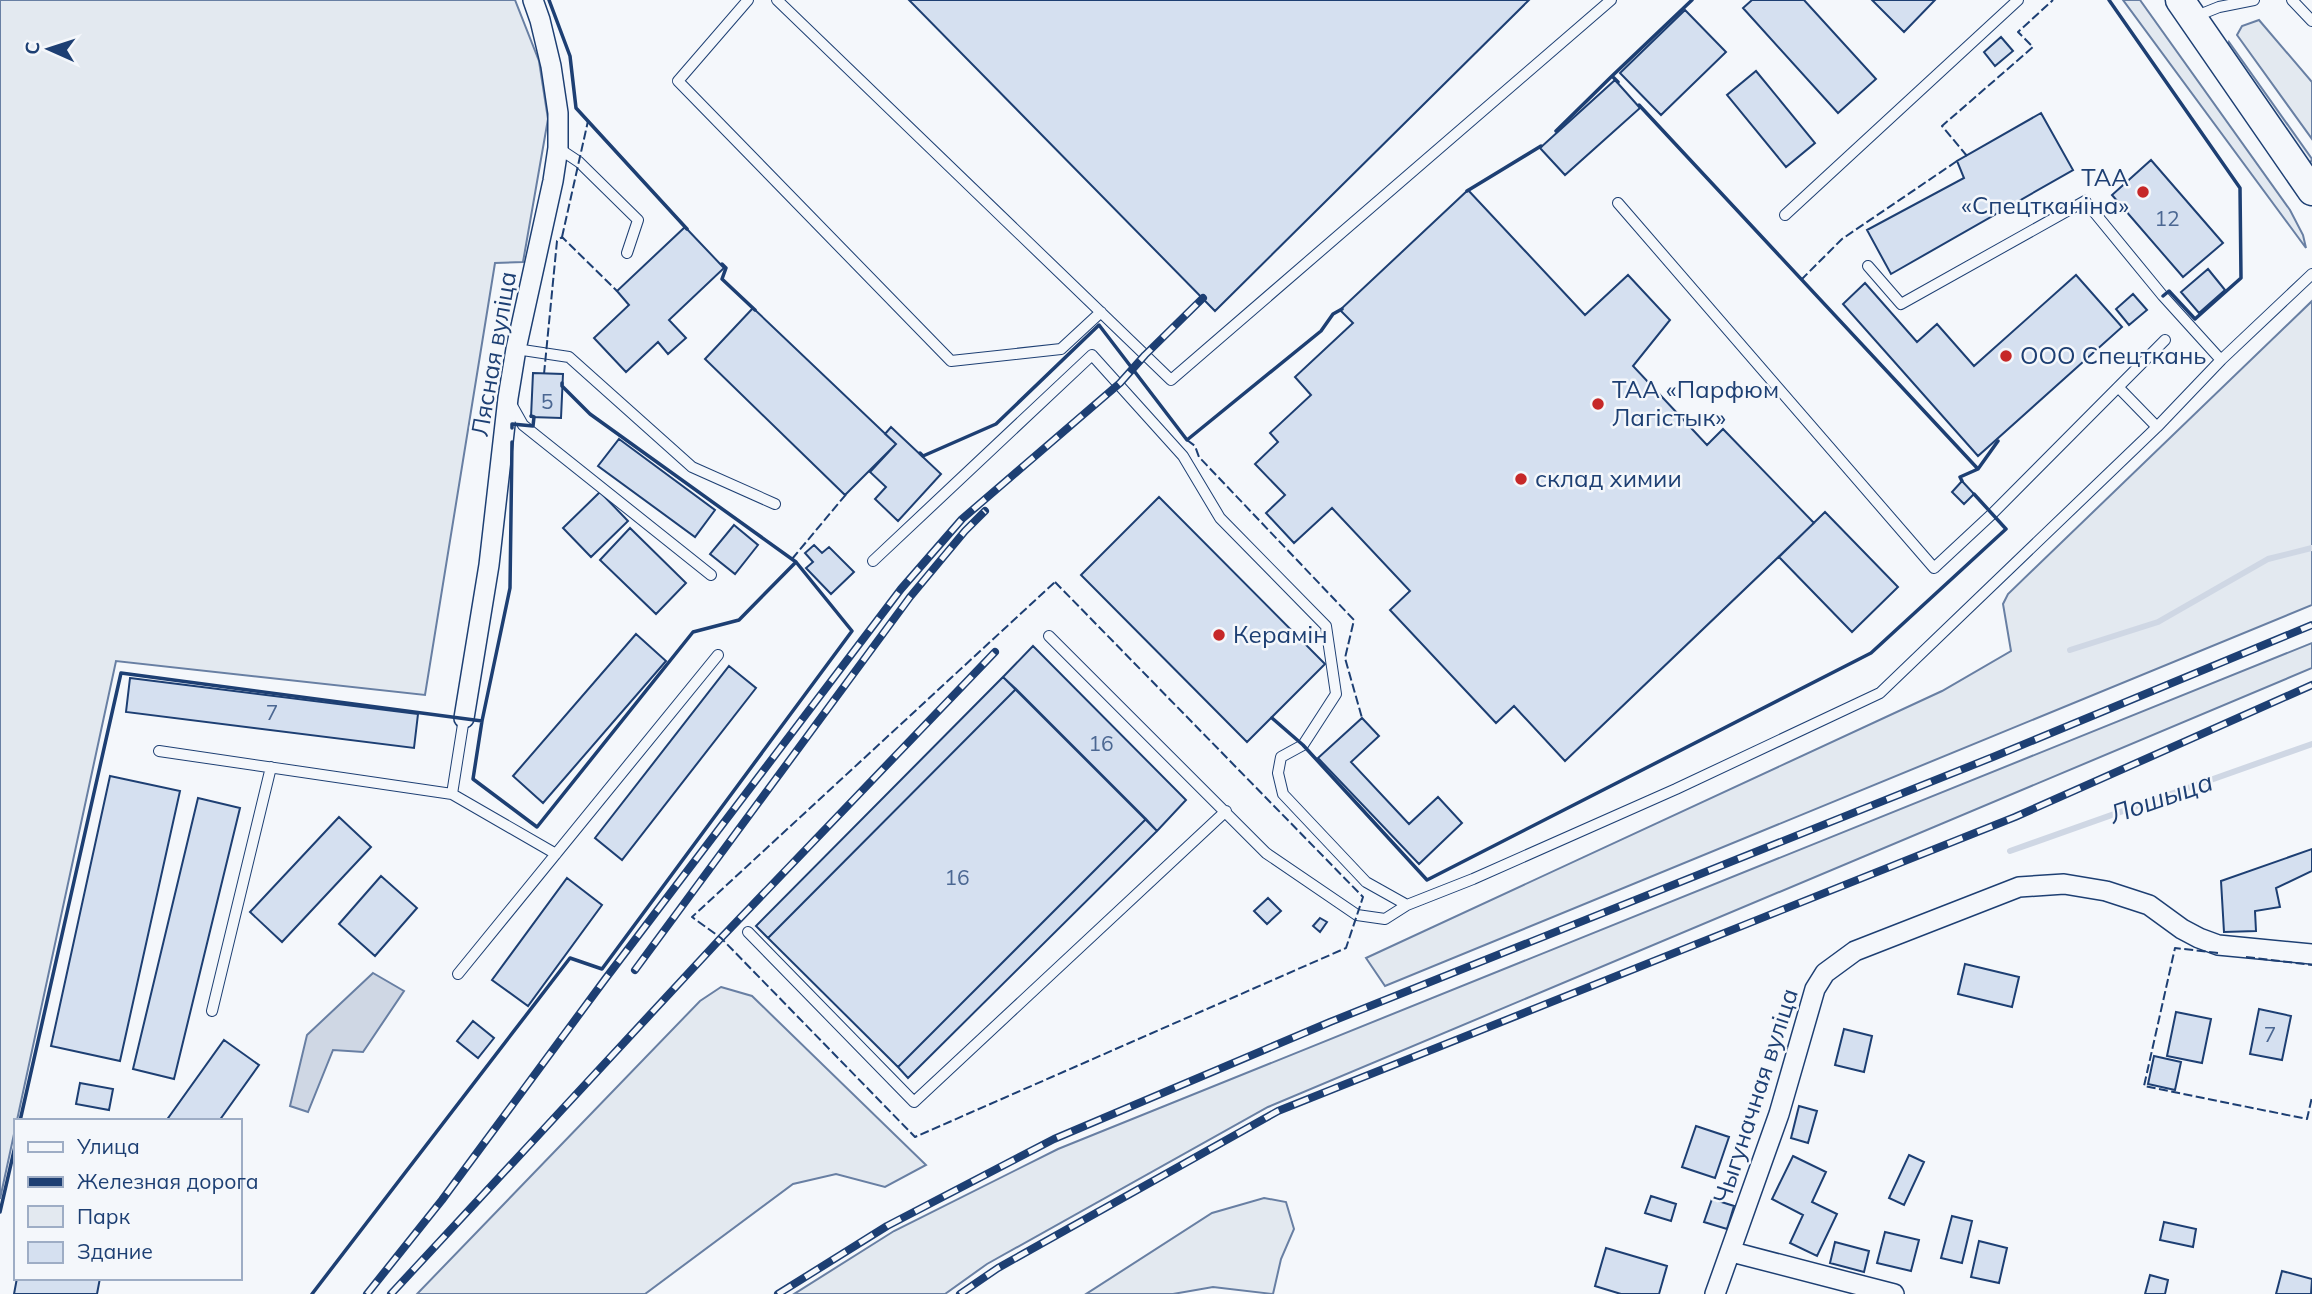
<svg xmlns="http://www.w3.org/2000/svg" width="2312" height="1294" viewBox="0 0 2312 1294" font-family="Mulish,sans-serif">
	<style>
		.green { fill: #e3e9f0; stroke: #687fa3; stroke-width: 2 }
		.water { fill: #cfd7e4; stroke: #687fa3; stroke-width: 2 }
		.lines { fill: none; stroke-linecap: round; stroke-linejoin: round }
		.stream { stroke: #cfd7e4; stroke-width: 6 }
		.building { fill: #d5e0f0; stroke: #1d3f73; stroke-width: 2 }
		.lane-casing { stroke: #1d3f73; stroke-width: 12 }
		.street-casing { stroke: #1d3f73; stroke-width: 22 }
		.secondary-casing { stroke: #1d3f73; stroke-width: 31 }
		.lane { stroke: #f4f7fb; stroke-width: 10 }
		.street { stroke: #f4f7fb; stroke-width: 19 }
		.secondary { stroke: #f4f7fb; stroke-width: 28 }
		.rail-casing { stroke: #1d3f73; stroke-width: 8 }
		.rail { stroke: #f4f7fb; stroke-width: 5; stroke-dasharray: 16; stroke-linecap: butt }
		.fence { stroke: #1d3f73; stroke-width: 2; stroke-dasharray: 9 3.5; stroke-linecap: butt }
		.wall { stroke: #1d3f73; stroke-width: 3.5 }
		.poi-dot { fill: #c62828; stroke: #f4f7fb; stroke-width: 2.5 }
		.labels { text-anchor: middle; stroke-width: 5; stroke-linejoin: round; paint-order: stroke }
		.number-label { font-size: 21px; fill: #4b6792 }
		.poi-label { font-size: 24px; fill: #1d3f73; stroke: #f4f7fb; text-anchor: start }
		.street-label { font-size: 24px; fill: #1d3f73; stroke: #f4f7fb }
		.water-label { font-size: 26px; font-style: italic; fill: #1d3f73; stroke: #f4f7fb }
	</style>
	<rect width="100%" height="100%" fill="#f4f7fb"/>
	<path class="green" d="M 0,0 L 515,0 L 539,61 L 548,119 L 523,262 L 495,263 L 425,695 L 116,661 L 0,1199 Z
		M 2123,0 L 2140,0 L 2290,210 L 2303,235 L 2306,248 Z
		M 2259,20 L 2312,82 L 2312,139 L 2237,35 L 2242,26 Z
		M 2229,42 L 2312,159 L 2309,166 L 2228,46 Z
		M 2312,301 L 2312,605 L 1385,986 L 1366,958 L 1942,691 L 2011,651 L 2003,604 L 2008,594 Z
		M 2312,643 L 2312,668 L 1268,1107 L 987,1264 L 945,1294 L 794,1294 L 894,1231 L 1058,1149 Z
		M 721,987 L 752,996 L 926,1165 L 885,1187 L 836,1174 L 793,1184 L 645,1294 L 417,1294 L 700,1001 Z
		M 1264,1198 L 1286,1202 L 1294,1229 L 1281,1259 L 1273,1294 L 1213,1287 L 1173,1294 L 1086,1294 L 1212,1213 Z"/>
	<path class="water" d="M 373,973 L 404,991 L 363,1052 L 333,1050 L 308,1112 L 290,1106 L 307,1035 Z"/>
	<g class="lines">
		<path class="stream" d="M 2070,650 L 2158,622 L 2268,559 L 2312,548
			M 2010,851 L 2312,744"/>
	</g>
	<path class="building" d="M 909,0 L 1529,0 L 1215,311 Z
		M 1752,0 L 1804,0 L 1876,79 L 1838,113 L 1743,8 Z
		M 1872,0 L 1935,0 L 1904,32 Z
		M 1685,10 L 1726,52 L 1661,115 L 1620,73 Z
		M 2001,37 L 2013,51 L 1995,66 L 1984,52 Z
		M 1756,71 L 1815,143 L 1786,167 L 1727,95 Z
		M 1615,80 L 1640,108 L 1565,175 L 1540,148 Z
		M 2041,113 L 2073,170 L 1891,274 L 1867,230 L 1964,178 L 1957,161 Z
		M 2151,160 L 2223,243 L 2183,277 L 2112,195 Z
		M 1468,190 L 1585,315 L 1628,275 L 1670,320 L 1633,366 L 1707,445 L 1723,429 L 1814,523 L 1565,761 L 1514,706 L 1496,723 L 1390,610 L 1410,591 L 1332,508 L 1294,543 L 1266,513 L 1285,495 L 1255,464 L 1278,442 L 1270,433 L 1311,395 L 1295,377 L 1353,323 L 1340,310 Z
		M 685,227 L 724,268 L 669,320 L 686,338 L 668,354 L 658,342 L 626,372 L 594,338 L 629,305 L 617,291 Z
		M 2208,269 L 2225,290 L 2199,313 L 2181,292 Z
		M 2076,275 L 2122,327 L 1978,456 L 1843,304 L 1865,283 L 1917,342 L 1937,324 L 1974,366 Z
		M 2133,294 L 2147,310 L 2129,325 L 2116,309 Z
		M 753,308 L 896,444 L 845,495 L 705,359 Z
		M 533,373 L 563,374 L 561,418 L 531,417 Z
		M 891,427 L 941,474 L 898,521 L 875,499 L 886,487 L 870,472 L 896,444 L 885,434 Z
		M 619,439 L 715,510 L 695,537 L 598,466 Z
		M 1962,481 L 1974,494 L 1964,504 L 1952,492 Z
		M 600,492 L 628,521 L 591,557 L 563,528 Z
		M 1159,497 L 1325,664 L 1247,742 L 1081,575 Z
		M 1825,512 L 1898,587 L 1852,632 L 1779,557 Z
		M 734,525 L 758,545 L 735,574 L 710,554 Z
		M 630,528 L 686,583 L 656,614 L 600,560 Z
		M 814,545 L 822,553 L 829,547 L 854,572 L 831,594 L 806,568 L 813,562 L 805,553 Z
		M 636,634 L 666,661 L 543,803 L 513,776 Z
		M 1033,646 L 1186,800 L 1157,831 L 1003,677 Z
		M 729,666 L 756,688 L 622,860 L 595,838 Z
		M 1003,677 L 1016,689 L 768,938 L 756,926 Z
		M 130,678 L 418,714 L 414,748 L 126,712 Z
		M 1016,689 L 1146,819 L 898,1067 L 768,938 Z
		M 1362,718 L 1379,736 L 1351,762 L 1409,824 L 1438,797 L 1462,823 L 1419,864 L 1318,758 Z
		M 110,776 L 180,791 L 120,1061 L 51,1046 Z
		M 198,798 L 240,808 L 174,1079 L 133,1069 Z
		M 339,817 L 371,847 L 282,942 L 250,912 Z
		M 1146,819 L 1157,831 L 908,1078 L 898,1067 Z
		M 2312,849 L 2312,871 L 2276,888 L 2280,907 L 2255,911 L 2256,931 L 2224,932 L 2221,881 Z
		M 381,876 L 417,908 L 375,956 L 339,924 Z
		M 567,878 L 602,905 L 528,1006 L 492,980 Z
		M 1268,898 L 1281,911 L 1267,924 L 1254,911 Z
		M 1320,918 L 1327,922 L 1320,932 L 1313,926 Z
		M 1965,964 L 2019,977 L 2012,1007 L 1958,994 Z
		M 2259,1009 L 2291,1016 L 2282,1060 L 2250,1054 Z
		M 2176,1012 L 2211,1019 L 2202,1063 L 2167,1056 Z
		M 473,1021 L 494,1038 L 478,1058 L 457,1041 Z
		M 1844,1029 L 1872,1036 L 1864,1072 L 1835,1065 Z
		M 224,1040 L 259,1065 L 219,1121 L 166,1121 Z
		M 2154,1056 L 2181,1062 L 2175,1090 L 2148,1084 Z
		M 80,1083 L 113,1089 L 109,1110 L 76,1104 Z
		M 1799,1106 L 1817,1111 L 1808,1143 L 1791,1138 Z
		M 1696,1126 L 1729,1137 L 1715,1178 L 1682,1167 Z
		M 1909,1155 L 1924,1162 L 1904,1205 L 1889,1198 Z
		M 1793,1156 L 1826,1172 L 1812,1202 L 1837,1214 L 1817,1256 L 1790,1243 L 1803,1215 L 1772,1199 Z
		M 1651,1196 L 1676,1204 L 1671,1221 L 1645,1213 Z
		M 1712,1199 L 1734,1206 L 1727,1229 L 1704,1222 Z
		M 1952,1216 L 1972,1221 L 1962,1263 L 1941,1258 Z
		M 2164,1222 L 2196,1229 L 2193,1247 L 2160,1240 Z
		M 1885,1232 L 1919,1240 L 1911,1271 L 1877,1263 Z
		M 1979,1241 L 2007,1248 L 1999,1283 L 1971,1277 Z
		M 1835,1242 L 1869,1251 L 1864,1272 L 1830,1263 Z
		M 1606,1248 L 1667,1266 L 1659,1294 L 1621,1294 L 1595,1286 Z
		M 2282,1271 L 2312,1279 L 2311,1294 L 2276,1294 Z
		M 2150,1275 L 2168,1280 L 2165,1294 L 2145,1294 Z
		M 17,1278 L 100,1278 L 97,1294 L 14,1294 Z"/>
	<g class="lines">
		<defs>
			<path id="lane" d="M 748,0 L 678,81 L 951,361 L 1061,349 L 1101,312
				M 777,0 L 1171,380 L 1611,0
				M 2292,0 L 2312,21
				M 2194,17 L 2219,7 L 2254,0
				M 558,148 L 579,162 L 638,220 L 627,253
				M 1618,203 L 1934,568 L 1992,514 L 2165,340
				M 1785,215 L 2018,0
				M 1868,266 L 1901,304 L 2085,201 L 2163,296 L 2221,360
				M 516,349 L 569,357 L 692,467 L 775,504
				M 2119,388 L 2157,427
				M 510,402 L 523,425 L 711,575
				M 873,561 L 1092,355 L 1183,456 L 1220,518 L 1326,626 L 1336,694 L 1303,745 L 1281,757 L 1278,773 L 1283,794 L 1366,882 L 1407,905
				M 1049,636 L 1266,853 L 1357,915 L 1385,919 L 1407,905 L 1473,879 L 1676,789 L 1880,693 L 2157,427 L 2221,360 L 2312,274
				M 159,751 L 452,794 L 464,718
				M 452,794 L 556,854
				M 748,932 L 914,1102 L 1226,811
				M 458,974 L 718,655
				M 212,1011 L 271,767"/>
			<path id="street" d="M 464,718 L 489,565 L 508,398 L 516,349 L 553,181 L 558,148 L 558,113 L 551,66 L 540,20 L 533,0
				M 1732,1252 L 1894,1294
				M 1715,1294 L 1779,1114 L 1815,989 L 1825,973 L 1855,951 L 2019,887 L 2064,884 L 2106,891 L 2149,905 L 2182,929 L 2199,938 L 2218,945 L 2312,954"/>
			<path id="secondary" d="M 2180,0 L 2312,191"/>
		</defs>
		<use href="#lane" class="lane-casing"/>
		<use href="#street" class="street-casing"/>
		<use href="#secondary" class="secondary-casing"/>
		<use href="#lane" class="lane"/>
		<use href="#street" class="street"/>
		<use href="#secondary" class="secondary"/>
		<defs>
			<path id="rail" d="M 635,970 L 910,597 L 965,531 L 985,511
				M 367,1294 L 442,1200 L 606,978 L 901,589 L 962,519 L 1120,383 L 1145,355 L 1203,298
				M 391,1294 L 721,938 L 995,652
				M 778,1294 L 887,1226 L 1054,1139 L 1330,1022 L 1993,757 L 2312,625
				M 960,1294 L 998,1268 L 1278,1111 L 2015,817 L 2312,685"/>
		</defs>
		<use href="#rail" class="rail-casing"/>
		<use href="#rail" class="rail"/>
		<path class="fence" d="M 1967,156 L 1942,126 L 2033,47 L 2018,32 L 2053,0
			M 562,237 L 588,121
			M 1801,280 L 1842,239 L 1957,161
			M 544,374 L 557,241 L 562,237 L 617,291
			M 1187,440 L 1195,446 L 1199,457 L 1354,620 L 1345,658 L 1362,718
			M 792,559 L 848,492
			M 1055,582 L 1363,897 L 1346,948 L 915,1137 L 721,938 L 692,917 Z
			M 2218,953 L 2175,948 L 2144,1086 L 2307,1119 L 2312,1097
			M 2246,957 L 2312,965"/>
		<path class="wall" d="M 549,0 L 570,56 L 576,108 L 687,229
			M 2109,0 L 2240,188 L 2241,278 L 2195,319 L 2169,291 L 2163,296
			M 1612,76 L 1692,0
			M 1639,105 L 1978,469 L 1960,477 L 1962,481
			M 1556,131 L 1612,76 L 1618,82
			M 1467,191 L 1541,146
			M 722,264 L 726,268 L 722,279 L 755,310
			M 512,428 L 512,424 L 533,426 L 534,417 L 531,416
			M 920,453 L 923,456 L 996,424 L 1099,325 L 1187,440 L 1321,331 L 1333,314 L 1342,309
			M 1978,469 L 1998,441
			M 1272,718 L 1303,745 L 1427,880 L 1871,653 L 2006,529 L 1974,494
			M 482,721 L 473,779 L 537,827 L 693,632 L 739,620 L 796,562
			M 20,1121 L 121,673 L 482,721 L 510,588 L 512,442
			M 0,1212 L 16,1142
			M 312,1294 L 570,958 L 602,969 L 852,631 L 796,562 L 590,414 L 562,386 L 562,383"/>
	</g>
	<g class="poi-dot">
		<circle cx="2143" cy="192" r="7"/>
		<circle cx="2006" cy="356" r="7"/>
		<circle cx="1598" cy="404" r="7"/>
		<circle cx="1521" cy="479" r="7"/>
		<circle cx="1219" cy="635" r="7"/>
	</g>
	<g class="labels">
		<g class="number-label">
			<text x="2167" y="226">12</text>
			<text x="547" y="409">5</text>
			<text x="272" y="720">7</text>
			<text x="1101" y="751">16</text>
			<text x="957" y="885">16</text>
			<text x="2270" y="1042">7</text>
		</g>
		<g class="poi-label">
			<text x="2129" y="186" text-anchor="end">ТАА<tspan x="2129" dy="28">«Спецтканіна»</tspan></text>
			<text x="2020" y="364">ООО Спецткань</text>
			<text x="1612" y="398">ТАА «Парфюм<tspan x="1612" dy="28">Лагістык»</tspan></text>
			<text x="1535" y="487">склад химии</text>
			<text x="1233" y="643">Керамін</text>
		</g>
		<g class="street-label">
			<text transform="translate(494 354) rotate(-80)" y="8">Лясная вуліца</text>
			<text transform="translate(1756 1096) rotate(-72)" y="8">Чыгуначная вуліца</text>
		</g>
		<g class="water-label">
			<text transform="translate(2161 798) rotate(-19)" y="9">Лошыца</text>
		</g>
	</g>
	<rect x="14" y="1119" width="228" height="161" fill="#f4f7fb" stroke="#9eadc5" stroke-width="2"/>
	<rect x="28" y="1142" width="35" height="10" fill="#f4f7fb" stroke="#9eadc5" stroke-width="2"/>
	<text x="77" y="1154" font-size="21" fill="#1d3f73">Улица</text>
	<rect x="28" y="1177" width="35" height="10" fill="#1d3f73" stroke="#9eadc5" stroke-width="2"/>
	<text x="77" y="1189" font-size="21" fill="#1d3f73">Железная дорога</text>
	<rect x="28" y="1206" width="35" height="21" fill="#e3e9f0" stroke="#9eadc5" stroke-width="2"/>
	<text x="77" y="1224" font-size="21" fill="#1d3f73">Парк</text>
	<rect x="28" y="1242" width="35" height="21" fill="#d5e0f0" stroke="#9eadc5" stroke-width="2"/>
	<text x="77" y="1259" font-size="21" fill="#1d3f73">Здание</text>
	<g transform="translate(49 49) rotate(273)" stroke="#f4f7fb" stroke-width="5" paint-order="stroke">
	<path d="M0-5L12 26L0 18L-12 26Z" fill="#1d3f73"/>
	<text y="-10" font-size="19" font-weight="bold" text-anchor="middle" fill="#1d3f73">С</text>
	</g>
</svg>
